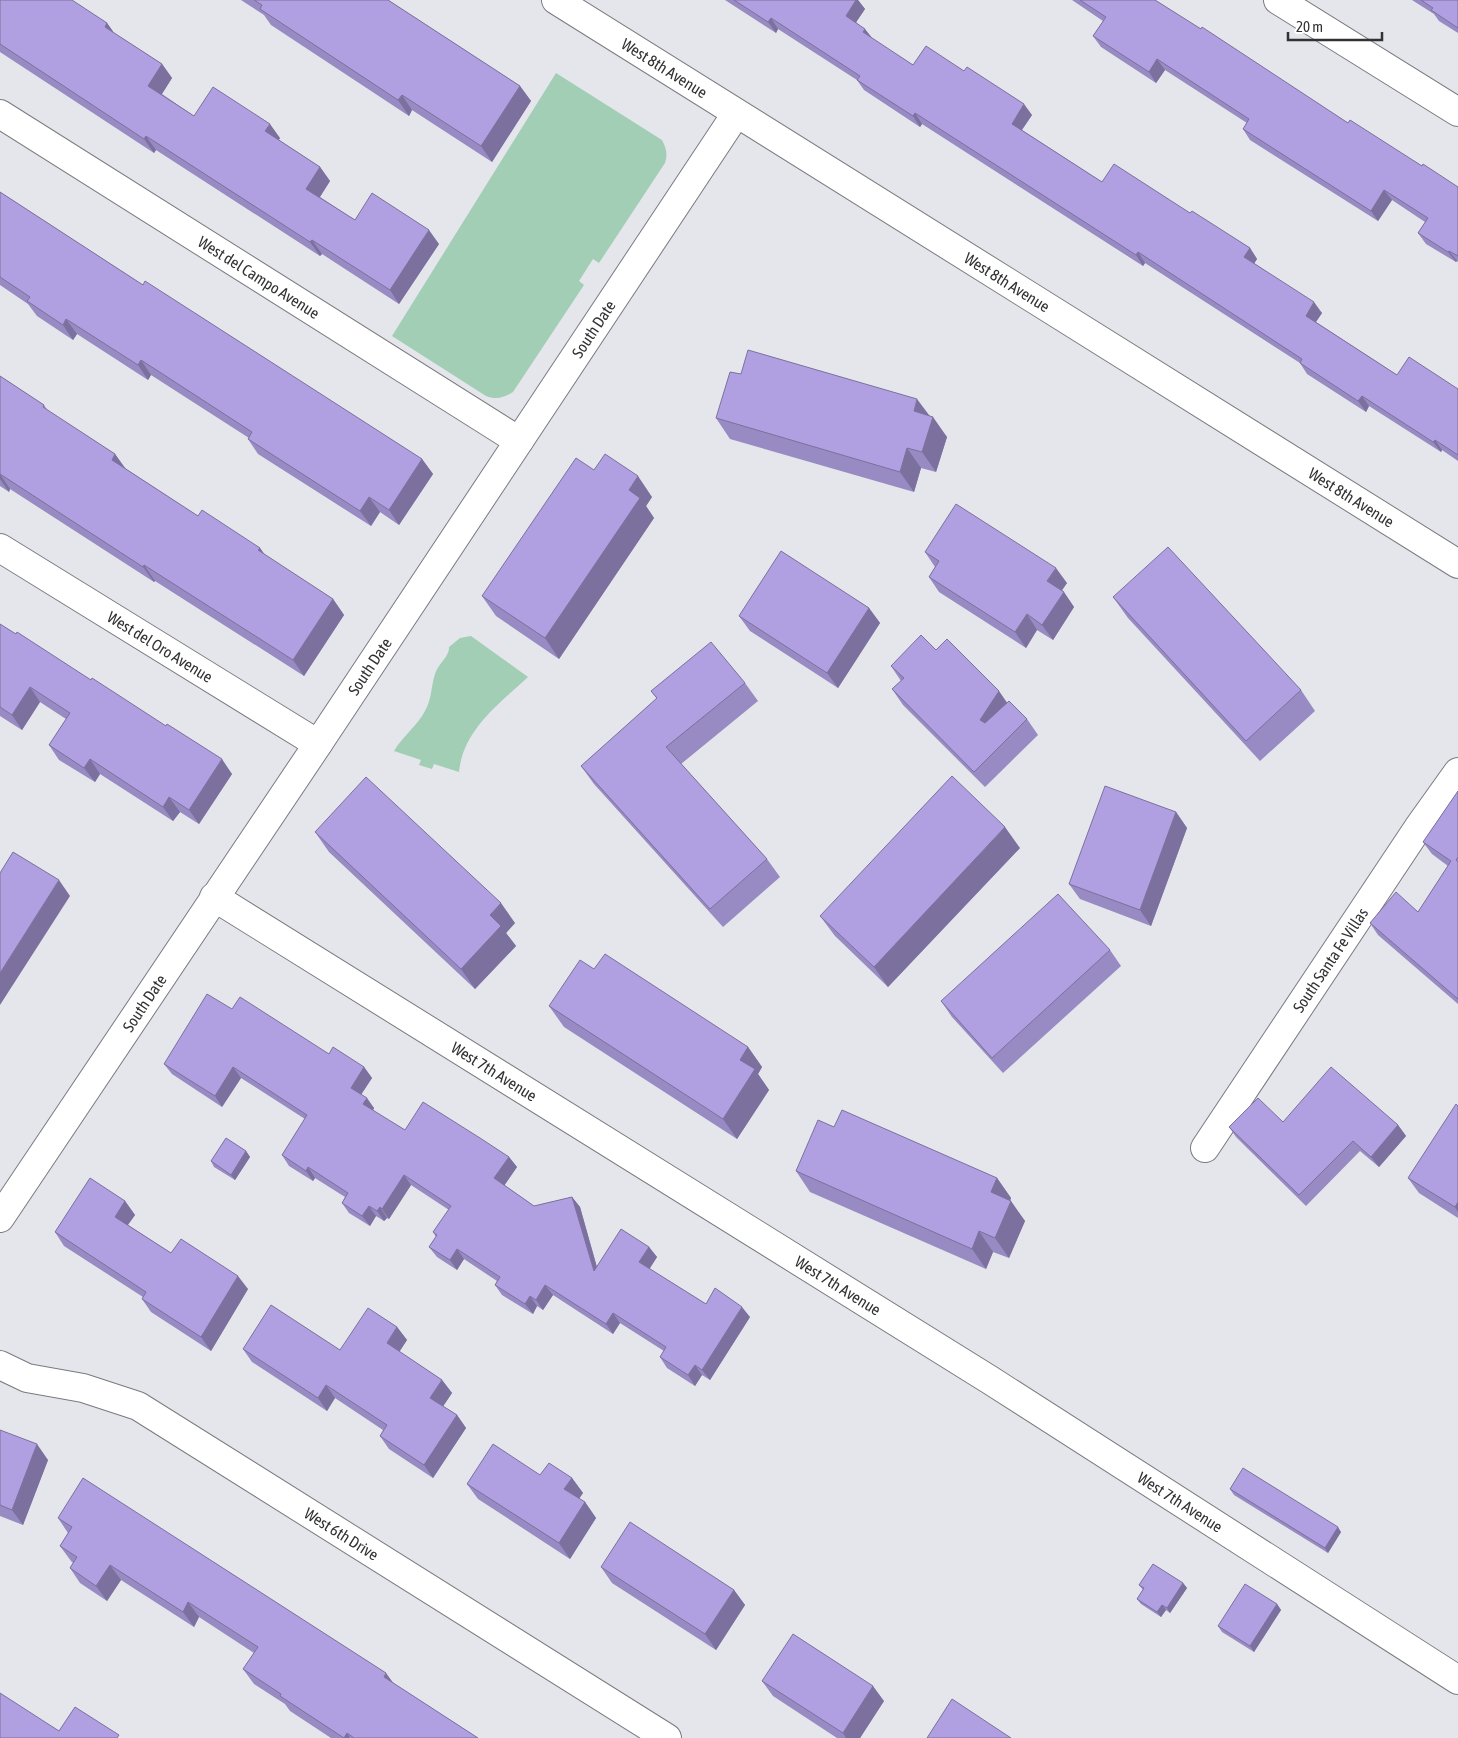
<svg xmlns="http://www.w3.org/2000/svg" width="1458" height="1738" viewBox="0 0 1458 1738" font-family="'Asap Condensed',sans-serif">
	<style>
		.green { fill: #a1ceb5 }
		.lines { fill: none; stroke-linecap: round; stroke-linejoin: round }
		.minor-casing { stroke: #797b7f; stroke-width: 30 }
		.minor { stroke: #fff; stroke-width: 28 }
		.wall { fill: #988ac2 }
		.shaded-wall { fill: #7c709e }
		.building { fill: #b1a0e1; stroke: #7c709e }
		.labels { text-anchor: middle; stroke-width: 4.5; stroke-linejoin: round; paint-order: stroke }
		.street-label { font-size: 16px; fill: #313233; stroke: #fff }
	</style>
	<rect width="100%" height="100%" fill="#e4e6eb"/>
	<path class="green" d="M 556,73 L 662,140 C 666,148 668,154 665,163 L 599,263 L 593,259 L 579,281 L 584,285 L 513,392 C 504,398 496,400 486,396 L 392,336 Z
		M 471,636 L 528,677 C 499,704 463,730 459,772 L 434,764 L 432,769 L 419,765 L 421,760 L 394,751 C 403,736 417,726 425,711 C 432,699 431,686 435,674 C 438,664 450,656 449,647 L 460,638 Z"/>
	<g class="lines">
		<defs>
			<g id="minor">
				<path id="s1" d="M 556,0 L 1458,564"/>
				<path d="M 1278,0 L 1458,112"/>
				<path id="s2" d="M 0,114 L 519,441"/>
				<path id="s3" d="M 0,548 L 318,744"/>
				<path id="s4" d="M 214,897 L 990,1380 L 1458,1680"/>
				<path id="s5" d="M 1205,1148 L 1418,828 L 1458,772"/>
				<path id="s6" d="M 0,1218 L 318,744 L 736,114"/>
				<path id="s7" d="M 0,1365 L 27,1378 L 83,1388 L 138,1406 L 667,1738"/>
			</g>
		</defs>
		<use href="#minor" class="minor-casing"/>
		<use href="#minor" class="minor"/>
	</g>
	<path class="wall" d="M 0,0 L 107,23 L 114,33 L 162,64 L 172,78 L 162,94 L 194,116 L 280,138 L 279,140 L 320,167 L 330,181 L 320,197 L 355,220 L 439,244 L 399,304 L 322,254 L 320,256 L 156,150 L 154,153 L 0,52 Z
		M 241,0 L 388,0 L 520,86 L 531,101 L 492,162 L 412,110 L 409,116 L 271,25 L 264,15 Z
		M 725,0 L 858,0 L 865,9 L 856,22 L 872,39 L 913,65 L 1032,115 L 1022,130 L 1102,182 L 1190,213 L 1250,248 L 1257,259 L 1254,263 L 1322,313 L 1316,322 L 1397,375 L 1458,389 L 1458,461 L 1442,450 L 1441,452 L 1369,406 L 1366,412 L 1307,374 L 1300,363 L 1145,263 L 1143,266 L 922,124 L 920,127 L 864,90 L 857,80 L 778,29 L 776,33 Z
		M 1072,0 L 1155,0 L 1348,123 L 1458,187 L 1458,262 L 1457,261 L 1456,262 L 1426,244 L 1418,233 L 1425,222 L 1392,200 L 1378,221 L 1250,140 L 1243,129 L 1247,123 L 1165,70 L 1156,83 L 1101,47 L 1093,36 L 1103,21 Z
		M 1412,0 L 1458,0 L 1458,33 L 1439,21 L 1434,14 Z
		M 0,192 L 143,285 L 422,459 L 433,474 L 399,525 L 380,512 L 371,526 L 258,454 L 248,439 L 249,438 L 151,375 L 148,380 L 77,334 L 73,340 L 37,316 L 28,304 L 0,285 Z
		M 0,376 L 44,405 L 48,411 L 115,454 L 126,469 L 198,516 L 260,548 L 264,555 L 333,599 L 344,615 L 304,676 L 155,581 L 154,582 L 10,489 L 9,492 L 0,486 Z
		M 929,416 L 947,437 L 936,472 L 921,468 L 914,492 L 730,439 L 716,418 Z
		M 594,470 L 652,497 L 646,506 L 654,518 L 559,659 L 496,616 L 482,596 Z
		M 925,552 L 1067,583 L 1062,590 L 1074,607 L 1053,640 L 1037,630 L 1026,648 L 939,592 L 929,577 L 935,567 Z
		M 1113,597 L 1301,690 L 1315,711 L 1260,761 L 1128,618 Z
		M 869,608 L 880,623 L 838,688 L 750,631 L 739,616 Z
		M 0,624 L 232,774 L 199,824 L 180,812 L 173,821 L 100,774 L 95,782 L 59,760 L 49,745 L 66,719 L 40,702 L 22,730 L 0,716 Z
		M 891,666 L 1007,703 L 1027,719 L 1038,735 L 985,787 L 903,705 L 892,689 L 901,681 Z
		M 745,683 L 758,701 L 681,764 L 767,859 L 780,877 L 723,927 L 594,784 L 581,766 L 657,699 L 651,691 Z
		M 1458,791 L 1458,1004 L 1378,935 L 1370,923 L 1418,912 L 1448,866 L 1432,854 L 1423,842 Z
		M 1176,812 L 1187,828 L 1151,926 L 1080,899 L 1069,884 Z
		M 315,832 L 515,923 L 506,933 L 516,946 L 475,989 L 329,852 Z
		M 1020,848 L 888,987 L 835,936 L 820,916 Z
		M 1110,950 L 1121,966 L 1003,1073 L 952,1017 L 941,1001 Z
		M 594,969 L 748,1047 L 762,1067 L 758,1074 L 769,1090 L 737,1139 L 564,1027 L 549,1006 Z
		M 232,1009 L 329,1054 L 364,1067 L 372,1078 L 361,1094 L 374,1108 L 373,1111 L 405,1130 L 509,1157 L 517,1167 L 504,1185 L 534,1206 L 572,1197 L 580,1207 L 597,1267 L 649,1247 L 657,1257 L 649,1269 L 706,1304 L 750,1317 L 710,1380 L 702,1375 L 695,1386 L 667,1368 L 660,1357 L 664,1351 L 620,1323 L 613,1334 L 553,1295 L 543,1310 L 537,1306 L 533,1314 L 502,1295 L 495,1285 L 497,1281 L 464,1259 L 457,1270 L 437,1257 L 429,1247 L 436,1237 L 433,1232 L 449,1210 L 411,1185 L 389,1219 L 387,1218 L 384,1221 L 376,1216 L 370,1226 L 349,1213 L 342,1203 L 345,1197 L 315,1178 L 313,1181 L 289,1166 L 282,1155 L 305,1119 L 241,1078 L 222,1107 L 172,1074 L 164,1064 Z
		M 1458,1106 L 1458,1218 L 1419,1193 L 1408,1178 Z
		M 1283,1122 L 1398,1125 L 1406,1136 L 1379,1167 L 1360,1151 L 1306,1206 L 1236,1137 L 1229,1127 Z
		M 834,1127 L 997,1178 L 1011,1198 L 1010,1201 L 1025,1221 L 1009,1258 L 993,1252 L 986,1269 L 810,1192 L 796,1171 Z
		M 246,1151 L 250,1157 L 235,1180 L 214,1167 L 211,1161 Z
		M 125,1201 L 135,1215 L 128,1225 L 171,1253 L 248,1289 L 211,1351 L 151,1312 L 142,1299 L 143,1297 L 64,1246 L 55,1232 Z
		M 397,1327 L 407,1340 L 399,1352 L 442,1380 L 452,1393 L 443,1406 L 457,1415 L 466,1428 L 433,1478 L 389,1449 L 380,1436 L 383,1430 L 335,1398 L 327,1411 L 252,1362 L 243,1349 L 340,1350 Z
		M 0,1430 L 48,1460 L 23,1525 L 0,1516 Z
		M 540,1475 L 572,1478 L 583,1493 L 579,1499 L 585,1502 L 596,1518 L 570,1559 L 478,1499 L 467,1484 Z
		M 1230,1489 L 1341,1532 L 1328,1553 L 1234,1495 Z
		M 58,1518 L 393,1683 L 478,1738 L 331,1738 L 290,1711 L 285,1704 L 254,1684 L 243,1669 L 254,1653 L 199,1617 L 194,1627 L 121,1580 L 107,1601 L 80,1583 L 70,1568 L 73,1563 L 71,1561 L 60,1546 L 68,1533 Z
		M 601,1567 L 734,1590 L 745,1605 L 716,1650 L 612,1583 Z
		M 1183,1583 L 1187,1588 L 1170,1613 L 1166,1610 L 1161,1617 L 1141,1604 L 1137,1599 L 1143,1590 L 1139,1585 Z
		M 1277,1604 L 1281,1610 L 1254,1652 L 1222,1632 L 1218,1626 Z
		M 762,1681 L 884,1701 L 860,1738 L 837,1738 L 773,1696 Z"/>
	<path class="shaded-wall" d="M 856,0 L 858,0 L 865,9 L 853,27 L 846,16 Z
		M 771,18 L 778,29 L 776,33 L 768,22 Z
		M 107,23 L 117,37 L 105,27 Z
		M 865,29 L 873,39 L 863,32 Z
		M 1157,59 L 1165,70 L 1156,83 L 1149,72 Z
		M 162,64 L 172,78 L 158,100 L 148,86 Z
		M 520,86 L 531,101 L 492,162 L 481,146 Z
		M 402,95 L 412,110 L 409,116 L 398,100 Z
		M 1024,104 L 1032,115 L 1019,134 L 1012,124 Z
		M 915,113 L 922,124 L 920,127 L 913,116 Z
		M 270,124 L 280,138 L 275,145 L 265,131 Z
		M 146,136 L 156,150 L 154,153 L 144,139 Z
		M 320,167 L 330,181 L 316,203 L 306,189 Z
		M 1384,190 L 1392,200 L 1378,221 L 1371,211 Z
		M 429,230 L 439,244 L 399,304 L 390,290 Z
		M 312,240 L 322,254 L 320,256 L 310,242 Z
		M 1250,248 L 1257,259 L 1252,267 L 1244,257 Z
		M 1449,251 L 1457,261 L 1456,262 L 1448,252 Z
		M 1138,252 L 1145,263 L 1143,266 L 1136,255 Z
		M 1314,302 L 1322,313 L 1313,326 L 1306,316 Z
		M 66,319 L 77,334 L 73,340 L 63,325 Z
		M 141,360 L 151,375 L 148,380 L 138,365 Z
		M 1362,396 L 1369,406 L 1366,412 L 1358,401 Z
		M 917,399 L 932,419 L 914,411 Z
		M 933,417 L 947,437 L 936,472 L 922,452 Z
		M 1435,440 L 1442,450 L 1441,452 L 1433,442 Z
		M 907,448 L 921,468 L 914,492 L 900,472 Z
		M 115,454 L 126,470 L 112,460 Z
		M 422,459 L 433,474 L 399,525 L 389,510 Z
		M 0,474 L 10,489 L 9,492 L 0,479 Z
		M 638,476 L 652,497 L 646,506 L 654,518 L 559,659 L 545,638 L 629,490 Z
		M 369,497 L 380,512 L 371,526 L 360,511 Z
		M 260,548 L 271,563 L 258,550 Z
		M 144,565 L 155,581 L 154,582 L 143,567 Z
		M 1056,568 L 1067,583 L 1058,596 L 1047,581 Z
		M 1064,592 L 1074,607 L 1053,640 L 1042,625 Z
		M 333,599 L 344,615 L 304,676 L 293,660 Z
		M 869,608 L 880,623 L 838,688 L 827,673 Z
		M 1027,614 L 1037,630 L 1026,648 L 1015,632 Z
		M 30,687 L 40,702 L 22,730 L 12,715 Z
		M 999,691 L 1010,707 L 991,735 L 980,720 Z
		M 90,759 L 100,774 L 95,782 L 84,768 Z
		M 222,759 L 232,774 L 199,824 L 189,810 Z
		M 169,797 L 180,812 L 173,821 L 163,807 Z
		M 1176,812 L 1187,828 L 1151,926 L 1140,910 Z
		M 1005,827 L 1020,848 L 888,987 L 874,967 Z
		M 59,880 L 70,896 L 0,1005 L 0,973 Z
		M 501,903 L 515,923 L 506,933 L 516,946 L 475,989 L 461,969 L 490,915 Z
		M 748,1047 L 762,1067 L 758,1074 L 769,1090 L 737,1139 L 723,1119 L 740,1060 Z
		M 233,1067 L 241,1078 L 222,1107 L 215,1096 Z
		M 364,1067 L 372,1078 L 359,1098 L 351,1088 Z
		M 367,1098 L 374,1108 L 370,1115 L 363,1104 Z
		M 1398,1125 L 1406,1136 L 1379,1167 L 1371,1157 Z
		M 246,1151 L 250,1157 L 235,1180 L 231,1175 Z
		M 509,1157 L 517,1167 L 502,1189 L 494,1178 Z
		M 308,1167 L 315,1178 L 313,1181 L 306,1171 Z
		M 404,1175 L 411,1185 L 389,1219 L 382,1209 Z
		M 997,1178 L 1011,1198 L 1005,1212 L 991,1192 Z
		M 572,1197 L 580,1207 L 601,1282 L 594,1271 Z
		M 125,1201 L 135,1215 L 124,1230 L 115,1217 Z
		M 1011,1201 L 1025,1221 L 1009,1258 L 995,1238 Z
		M 1458,1202 L 1458,1212 L 1455,1207 Z
		M 369,1206 L 376,1216 L 370,1226 L 362,1216 Z
		M 380,1207 L 387,1218 L 384,1221 L 377,1211 Z
		M 979,1231 L 993,1252 L 986,1269 L 972,1249 Z
		M 649,1247 L 657,1257 L 647,1273 L 639,1262 Z
		M 457,1249 L 464,1259 L 457,1270 L 450,1260 Z
		M 238,1276 L 248,1289 L 211,1351 L 201,1337 Z
		M 545,1285 L 553,1295 L 543,1310 L 536,1300 Z
		M 530,1296 L 537,1306 L 533,1314 L 525,1304 Z
		M 742,1307 L 750,1317 L 710,1380 L 702,1370 Z
		M 613,1313 L 620,1323 L 613,1334 L 606,1324 Z
		M 397,1327 L 407,1340 L 396,1357 L 387,1343 Z
		M 695,1365 L 702,1375 L 695,1386 L 688,1375 Z
		M 442,1380 L 452,1393 L 440,1411 L 430,1398 Z
		M 326,1385 L 335,1398 L 327,1411 L 318,1398 Z
		M 457,1415 L 466,1428 L 433,1478 L 424,1465 Z
		M 37,1444 L 48,1460 L 23,1525 L 12,1510 Z
		M 572,1478 L 583,1493 L 575,1504 L 564,1489 Z
		M 585,1502 L 596,1518 L 570,1559 L 559,1543 Z
		M 1338,1527 L 1341,1532 L 1328,1553 L 1325,1548 Z
		M 110,1565 L 121,1580 L 107,1601 L 96,1586 Z
		M 1183,1583 L 1187,1588 L 1170,1613 L 1167,1608 Z
		M 734,1590 L 745,1605 L 716,1650 L 705,1634 Z
		M 188,1602 L 199,1617 L 194,1627 L 183,1612 Z
		M 1277,1604 L 1281,1610 L 1254,1652 L 1250,1646 Z
		M 1162,1605 L 1166,1610 L 1161,1617 L 1157,1612 Z
		M 386,1673 L 397,1688 L 384,1677 Z
		M 873,1686 L 884,1701 L 860,1738 L 846,1738 L 843,1733 Z
		M 347,1733 L 350,1738 L 344,1738 Z"/>
	<path class="building" d="M 0,0 L 72,0 L 107,23 L 105,27 L 162,64 L 148,86 L 194,116 L 213,87 L 270,124 L 265,131 L 320,167 L 306,189 L 355,220 L 372,193 L 429,230 L 390,290 L 312,240 L 310,242 L 146,136 L 144,139 L 0,44 Z
		M 254,0 L 388,0 L 520,86 L 481,146 L 402,95 L 398,100 L 260,9 L 262,5 Z
		M 734,0 L 856,0 L 846,16 L 865,29 L 863,32 L 913,65 L 926,46 L 964,71 L 967,67 L 1024,104 L 1012,124 L 1102,182 L 1114,164 L 1190,213 L 1192,211 L 1250,248 L 1244,257 L 1314,302 L 1306,316 L 1397,375 L 1409,357 L 1458,389 L 1458,455 L 1435,440 L 1433,442 L 1362,396 L 1358,401 L 1300,363 L 1302,359 L 1138,252 L 1136,255 L 915,113 L 913,116 L 857,80 L 860,76 L 771,18 L 768,22 Z
		M 1080,0 L 1155,0 L 1201,29 L 1202,27 L 1348,123 L 1350,120 L 1422,166 L 1423,164 L 1458,187 L 1458,256 L 1449,251 L 1448,252 L 1418,233 L 1428,218 L 1384,190 L 1371,211 L 1243,129 L 1249,119 L 1157,59 L 1149,72 L 1093,36 L 1106,17 Z
		M 1421,0 L 1458,0 L 1458,28 L 1431,10 L 1433,8 Z
		M 0,192 L 143,285 L 145,281 L 422,459 L 389,510 L 369,497 L 360,511 L 248,439 L 252,432 L 141,360 L 138,365 L 66,319 L 63,325 L 27,301 L 30,297 L 0,277 Z
		M 748,350 L 917,399 L 914,411 L 933,417 L 922,452 L 907,448 L 900,472 L 716,418 L 730,372 L 741,374 Z
		M 0,376 L 44,405 L 43,407 L 115,454 L 112,460 L 198,516 L 202,510 L 260,548 L 258,550 L 333,599 L 293,660 L 144,565 L 143,567 L 0,474 Z
		M 605,454 L 638,476 L 629,490 L 640,498 L 545,638 L 482,596 L 576,458 L 594,470 Z
		M 956,504 L 1056,568 L 1047,581 L 1064,592 L 1042,625 L 1027,614 L 1015,632 L 929,577 L 939,561 L 925,552 Z
		M 1168,547 L 1301,690 L 1246,741 L 1113,597 Z
		M 781,551 L 869,608 L 827,673 L 739,616 Z
		M 0,624 L 16,634 L 17,632 L 91,680 L 92,678 L 166,726 L 167,724 L 222,759 L 189,810 L 169,797 L 163,807 L 90,759 L 84,768 L 49,745 L 70,713 L 30,687 L 12,715 L 0,707 Z
		M 921,635 L 936,650 L 947,639 L 999,691 L 980,720 L 985,723 L 1009,701 L 1027,719 L 974,772 L 892,689 L 904,678 L 891,666 Z
		M 711,642 L 745,683 L 666,747 L 767,859 L 710,909 L 581,766 L 657,698 L 651,691 Z
		M 952,776 L 1005,827 L 874,967 L 820,916 Z
		M 366,777 L 501,903 L 490,915 L 501,926 L 461,969 L 315,832 Z
		M 1105,786 L 1176,812 L 1140,910 L 1069,884 Z
		M 1458,791 L 1458,857 L 1456,860 L 1458,862 L 1458,999 L 1370,923 L 1396,892 L 1418,912 L 1451,861 L 1423,842 Z
		M 13,852 L 59,880 L 0,973 L 0,873 Z
		M 1058,894 L 1110,950 L 992,1058 L 941,1001 Z
		M 605,954 L 748,1047 L 740,1060 L 755,1069 L 723,1119 L 549,1006 L 580,960 L 594,969 Z
		M 207,994 L 232,1009 L 240,997 L 329,1054 L 333,1047 L 364,1067 L 351,1088 L 367,1098 L 363,1104 L 405,1130 L 423,1102 L 480,1138 L 509,1157 L 494,1178 L 534,1206 L 572,1197 L 594,1271 L 621,1229 L 649,1247 L 639,1262 L 706,1304 L 715,1288 L 742,1307 L 702,1370 L 695,1365 L 688,1375 L 660,1357 L 666,1347 L 613,1313 L 606,1324 L 545,1285 L 536,1300 L 530,1296 L 525,1304 L 495,1285 L 500,1277 L 457,1249 L 450,1260 L 429,1247 L 437,1235 L 433,1232 L 451,1206 L 404,1175 L 382,1209 L 380,1207 L 377,1211 L 369,1206 L 362,1216 L 342,1203 L 348,1193 L 308,1167 L 306,1171 L 282,1155 L 307,1115 L 233,1067 L 215,1096 L 164,1064 Z
		M 1331,1067 L 1398,1125 L 1371,1157 L 1353,1141 L 1299,1195 L 1229,1127 L 1258,1098 L 1283,1122 Z
		M 1456,1104 L 1458,1106 L 1458,1202 L 1455,1207 L 1408,1178 Z
		M 842,1110 L 997,1178 L 991,1192 L 1011,1201 L 995,1238 L 979,1231 L 972,1249 L 796,1171 L 818,1120 L 834,1127 Z
		M 226,1138 L 246,1151 L 231,1175 L 211,1161 Z
		M 90,1178 L 125,1201 L 115,1217 L 171,1253 L 181,1239 L 238,1276 L 201,1337 L 142,1299 L 146,1292 L 55,1232 Z
		M 271,1305 L 340,1350 L 368,1308 L 397,1327 L 387,1343 L 442,1380 L 430,1398 L 457,1415 L 424,1465 L 380,1436 L 387,1425 L 326,1385 L 318,1398 L 243,1349 Z
		M 0,1430 L 37,1444 L 12,1510 L 0,1505 Z
		M 493,1444 L 540,1475 L 549,1463 L 572,1478 L 564,1489 L 585,1502 L 559,1543 L 467,1484 Z
		M 1243,1468 L 1338,1527 L 1325,1548 L 1230,1489 Z
		M 83,1478 L 386,1673 L 384,1677 L 478,1738 L 354,1738 L 347,1733 L 344,1738 L 280,1696 L 281,1694 L 243,1669 L 258,1647 L 188,1602 L 183,1612 L 110,1565 L 96,1586 L 70,1568 L 77,1557 L 60,1546 L 72,1527 L 58,1518 Z
		M 630,1522 L 734,1590 L 705,1634 L 601,1567 Z
		M 1153,1564 L 1183,1583 L 1167,1608 L 1162,1605 L 1157,1612 L 1137,1599 L 1144,1588 L 1139,1585 Z
		M 1245,1584 L 1277,1604 L 1250,1646 L 1218,1626 Z
		M 793,1634 L 873,1686 L 843,1733 L 762,1681 Z
		M 0,1693 L 59,1731 L 75,1707 L 119,1735 L 117,1738 L 0,1738 Z
		M 952,1699 L 1011,1738 L 927,1738 Z"/>
	<g class="labels">
		<g class="street-label">
			<text dy="6" stroke="none"><textPath href="#s1" startOffset="128">West 8th Avenue</textPath></text>
			<text dy="6" stroke="none"><textPath href="#s2" startOffset="306">West del Campo Avenue</textPath></text>
			<text dy="6" stroke="none"><textPath href="#s1" startOffset="532">West 8th Avenue</textPath></text>
			<text dy="6" stroke="none"><textPath href="#s6" startOffset="1069">South Date</textPath></text>
			<text dy="6" stroke="none"><textPath href="#s1" startOffset="938">West 8th Avenue</textPath></text>
			<text dy="6" stroke="none"><textPath href="#s3" startOffset="188">West del Oro Avenue</textPath></text>
			<text dy="6" stroke="none"><textPath href="#s6" startOffset="664">South Date</textPath></text>
			<text dy="6" stroke="none"><textPath href="#s5" startOffset="226">South Santa Fe Villas</textPath></text>
			<text dy="6" stroke="none"><textPath href="#s6" startOffset="259">South Date</textPath></text>
			<text dy="6" stroke="none"><textPath href="#s4" startOffset="330">West 7th Avenue</textPath></text>
			<text dy="6" stroke="none"><textPath href="#s4" startOffset="735">West 7th Avenue</textPath></text>
			<text dy="6" stroke="none"><textPath href="#s4" startOffset="1140">West 7th Avenue</textPath></text>
			<text dy="6" stroke="none"><textPath href="#s7" startOffset="385">West 6th Drive</textPath></text>
		</g>
	</g>
	<path d="M1288 32v8h94v-8" fill="none" stroke="#313233" stroke-width="2.5"/>
	<text x="1296" y="32" font-size="15" fill="#313233" stroke="#ffffff" stroke-width="4" paint-order="stroke">20 m</text>
</svg>
